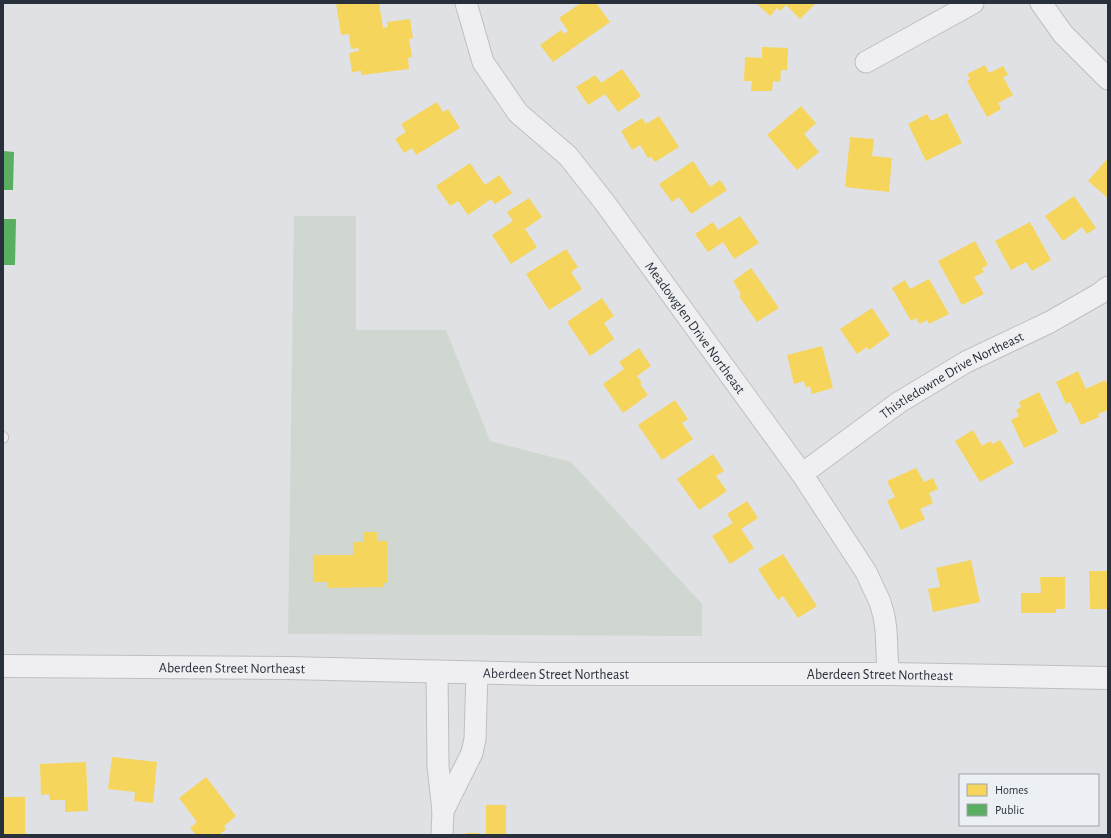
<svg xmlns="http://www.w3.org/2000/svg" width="1111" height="838" viewBox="0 0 1111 838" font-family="'Alegreya Sans',sans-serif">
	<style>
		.green { fill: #d0d7d0 }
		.homes { fill: #f6d55c }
		.public { fill: #5aae61 }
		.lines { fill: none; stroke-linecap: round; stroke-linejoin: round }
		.service-casing { stroke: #bdbfc2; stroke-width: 12 }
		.minor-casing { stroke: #bdbfc2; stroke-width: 23 }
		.tertiary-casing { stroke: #bdbfc2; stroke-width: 24 }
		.service { stroke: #efeff1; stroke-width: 10 }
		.minor { stroke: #efeff1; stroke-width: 21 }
		.tertiary { stroke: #efeff1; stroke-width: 22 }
		.labels { text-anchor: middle; stroke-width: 4; stroke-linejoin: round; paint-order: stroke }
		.street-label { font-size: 14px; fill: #28303c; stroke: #ecf0f4 }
	</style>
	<rect width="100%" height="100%" fill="#dfe1e4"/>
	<path class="green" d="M 294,216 L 356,216 L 356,330 L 446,330 L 490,441 L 571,462 L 702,604 L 702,636 L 288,634 Z"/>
	<path class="homes" d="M 336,3 L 379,3 L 383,28 L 388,27 L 387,22 L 410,19 L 413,38 L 409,39 L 412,57 L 408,58 L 409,69 L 362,75 L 361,71 L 352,72 L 349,53 L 359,51 L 358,48 L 351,49 L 349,34 L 341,35 Z
		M 581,3 L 596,3 L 610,22 L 553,62 L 540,45 L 561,30 L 564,34 L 568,31 L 559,18 Z
		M 756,3 L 816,3 L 800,19 L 786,5 L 780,11 L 777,8 L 770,16 Z
		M 762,47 L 788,48 L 787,70 L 781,70 L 780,82 L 773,81 L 772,91 L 751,91 L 752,81 L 744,81 L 745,57 L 762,58 Z
		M 985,65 L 989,73 L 1003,66 L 1008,75 L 1003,77 L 1013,95 L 998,103 L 1001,109 L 987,117 L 967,81 L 970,79 L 967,74 Z
		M 622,69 L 641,96 L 618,112 L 605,94 L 588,105 L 576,87 L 595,75 L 601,83 Z
		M 437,102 L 443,112 L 448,109 L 460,128 L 416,155 L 412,148 L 404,153 L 395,139 L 406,132 L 401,124 Z
		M 801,106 L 816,123 L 804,134 L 819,152 L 797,170 L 767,135 Z
		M 947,113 L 962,143 L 926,161 L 908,124 L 927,114 L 931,121 Z
		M 659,116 L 679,147 L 655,162 L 651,157 L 648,158 L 640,145 L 632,150 L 621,131 L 642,118 L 646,124 Z
		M 850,137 L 874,139 L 872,156 L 892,158 L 889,192 L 845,187 Z
		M 1108,158 L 1108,198 L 1088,181 Z
		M 693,161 L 710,187 L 720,180 L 727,190 L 691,214 L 679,197 L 672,202 L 659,184 Z
		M 470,163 L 485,185 L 499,175 L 512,193 L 495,204 L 491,199 L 468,215 L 458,201 L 450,206 L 436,186 Z
		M 1074,196 L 1096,228 L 1087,234 L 1082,227 L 1063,241 L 1045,216 Z
		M 529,198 L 542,217 L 525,229 L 537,247 L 511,264 L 492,235 L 513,221 L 507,212 Z
		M 740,216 L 759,243 L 734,259 L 723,242 L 708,252 L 695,234 L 713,222 L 718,230 Z
		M 1030,222 L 1051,260 L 1032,271 L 1026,262 L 1011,270 L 995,241 Z
		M 975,241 L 988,265 L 982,268 L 984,272 L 974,277 L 984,294 L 962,305 L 938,261 Z
		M 566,249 L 578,267 L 571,272 L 582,289 L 549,310 L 526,274 Z
		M 751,268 L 779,308 L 757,322 L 739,296 L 741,294 L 733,281 Z
		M 929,279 L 949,314 L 929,324 L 927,320 L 920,324 L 916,318 L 911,321 L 892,288 L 905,280 L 910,289 Z
		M 602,298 L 614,316 L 604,323 L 614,339 L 590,356 L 567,322 Z
		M 872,308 L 890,335 L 869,350 L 867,347 L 857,354 L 840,329 Z
		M 822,346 L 833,388 L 812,394 L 810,386 L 806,388 L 804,381 L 794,384 L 787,355 Z
		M 639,348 L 651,366 L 637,376 L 642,383 L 640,384 L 648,395 L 623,413 L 603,384 L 624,369 L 619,362 Z
		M 1078,371 L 1086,389 L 1105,380 L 1108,386 L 1108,410 L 1098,414 L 1099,417 L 1081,425 L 1070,402 L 1066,404 L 1056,382 Z
		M 1039,392 L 1058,432 L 1024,448 L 1011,420 L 1019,416 L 1016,410 L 1021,407 L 1019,402 Z
		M 675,400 L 688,419 L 682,423 L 693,439 L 662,460 L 638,425 Z
		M 973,430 L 982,446 L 990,441 L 992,444 L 1000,440 L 1014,463 L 980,482 L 955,441 Z
		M 713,454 L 724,471 L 716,476 L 727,491 L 699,510 L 677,479 Z
		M 916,468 L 924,482 L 933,478 L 938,489 L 929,493 L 933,503 L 920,509 L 925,519 L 901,530 L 887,501 L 895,497 L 887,481 Z
		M 747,501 L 758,518 L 741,529 L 754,548 L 730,564 L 712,536 L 733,523 L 727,514 Z
		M 363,532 L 377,532 L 377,541 L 387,541 L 387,583 L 383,583 L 383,587 L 327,588 L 327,582 L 313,582 L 313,555 L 353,555 L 353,542 L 363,542 Z
		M 783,554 L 817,606 L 798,618 L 783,596 L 778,600 L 758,569 Z
		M 971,560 L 980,602 L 933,612 L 928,589 L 940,587 L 936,568 Z
		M 1089,571 L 1108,571 L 1108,609 L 1090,609 Z
		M 1040,577 L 1065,577 L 1065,609 L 1056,609 L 1056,613 L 1021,613 L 1021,593 L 1041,593 Z
		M 112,757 L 157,762 L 153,803 L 134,801 L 135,792 L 108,789 Z
		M 86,762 L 88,811 L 65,812 L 65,800 L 50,800 L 49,794 L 41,795 L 40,764 Z
		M 206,777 L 236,816 L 224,826 L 226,829 L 219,835 L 196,835 L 190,828 L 197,822 L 179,798 Z
		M 3,797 L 25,797 L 25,835 L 3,835 Z
		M 486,805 L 506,805 L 506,835 L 486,835 Z
		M 466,833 L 480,833 L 480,835 L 466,835 Z"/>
	<path class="public" d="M 3,151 L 14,152 L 13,190 L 3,190 Z
		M 3,219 L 16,219 L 15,265 L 3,265 Z"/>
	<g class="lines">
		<defs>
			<path id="service" d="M 3,437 L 3,438"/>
			<g id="minor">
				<path id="s1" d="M 466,3 L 483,62 L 518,113 L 568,156 L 605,203 L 802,474 L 866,572 L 880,602 L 884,616 L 886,630 L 888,674"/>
				<path d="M 1041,3 L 1063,34 L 1108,79"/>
				<path d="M 866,62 L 973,3"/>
				<path id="s2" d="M 802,474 L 898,403 L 966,362 L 1050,322 L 1099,294 L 1108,287"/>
				<path d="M 437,671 L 438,766 L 443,811 L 442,835"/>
				<path d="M 443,811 L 472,753 L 475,739 L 477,672"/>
			</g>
			<g id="tertiary">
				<path id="s3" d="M 3,666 L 287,668 L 541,674 L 888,674 L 1108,678"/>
			</g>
		</defs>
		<use href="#service" class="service-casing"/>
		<use href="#minor" class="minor-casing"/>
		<use href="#tertiary" class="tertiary-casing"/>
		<use href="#service" class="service"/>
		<use href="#minor" class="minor"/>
		<use href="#tertiary" class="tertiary"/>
	</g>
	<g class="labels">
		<g class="street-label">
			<text dy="5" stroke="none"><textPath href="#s1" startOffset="403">Meadowglen Drive Northeast</textPath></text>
			<text dy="5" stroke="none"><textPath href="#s2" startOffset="180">Thistledowne Drive Northeast</textPath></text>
			<text dy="5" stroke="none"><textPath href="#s3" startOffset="229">Aberdeen Street Northeast</textPath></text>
			<text dy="5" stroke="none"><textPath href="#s3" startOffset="553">Aberdeen Street Northeast</textPath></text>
			<text dy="5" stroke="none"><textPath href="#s3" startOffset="877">Aberdeen Street Northeast</textPath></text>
		</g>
	</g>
	<rect width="1111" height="838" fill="none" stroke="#28303c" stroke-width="8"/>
	<rect x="959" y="774" width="140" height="52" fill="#ecf0f4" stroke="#9ea3aa"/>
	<rect x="967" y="784" width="20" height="12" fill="#f6d55c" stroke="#9ea3aa"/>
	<text x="995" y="794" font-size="12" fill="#28303c">Homes</text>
	<rect x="967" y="804" width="20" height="12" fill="#5aae61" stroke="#9ea3aa"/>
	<text x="995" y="814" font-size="12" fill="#28303c">Public</text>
</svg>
